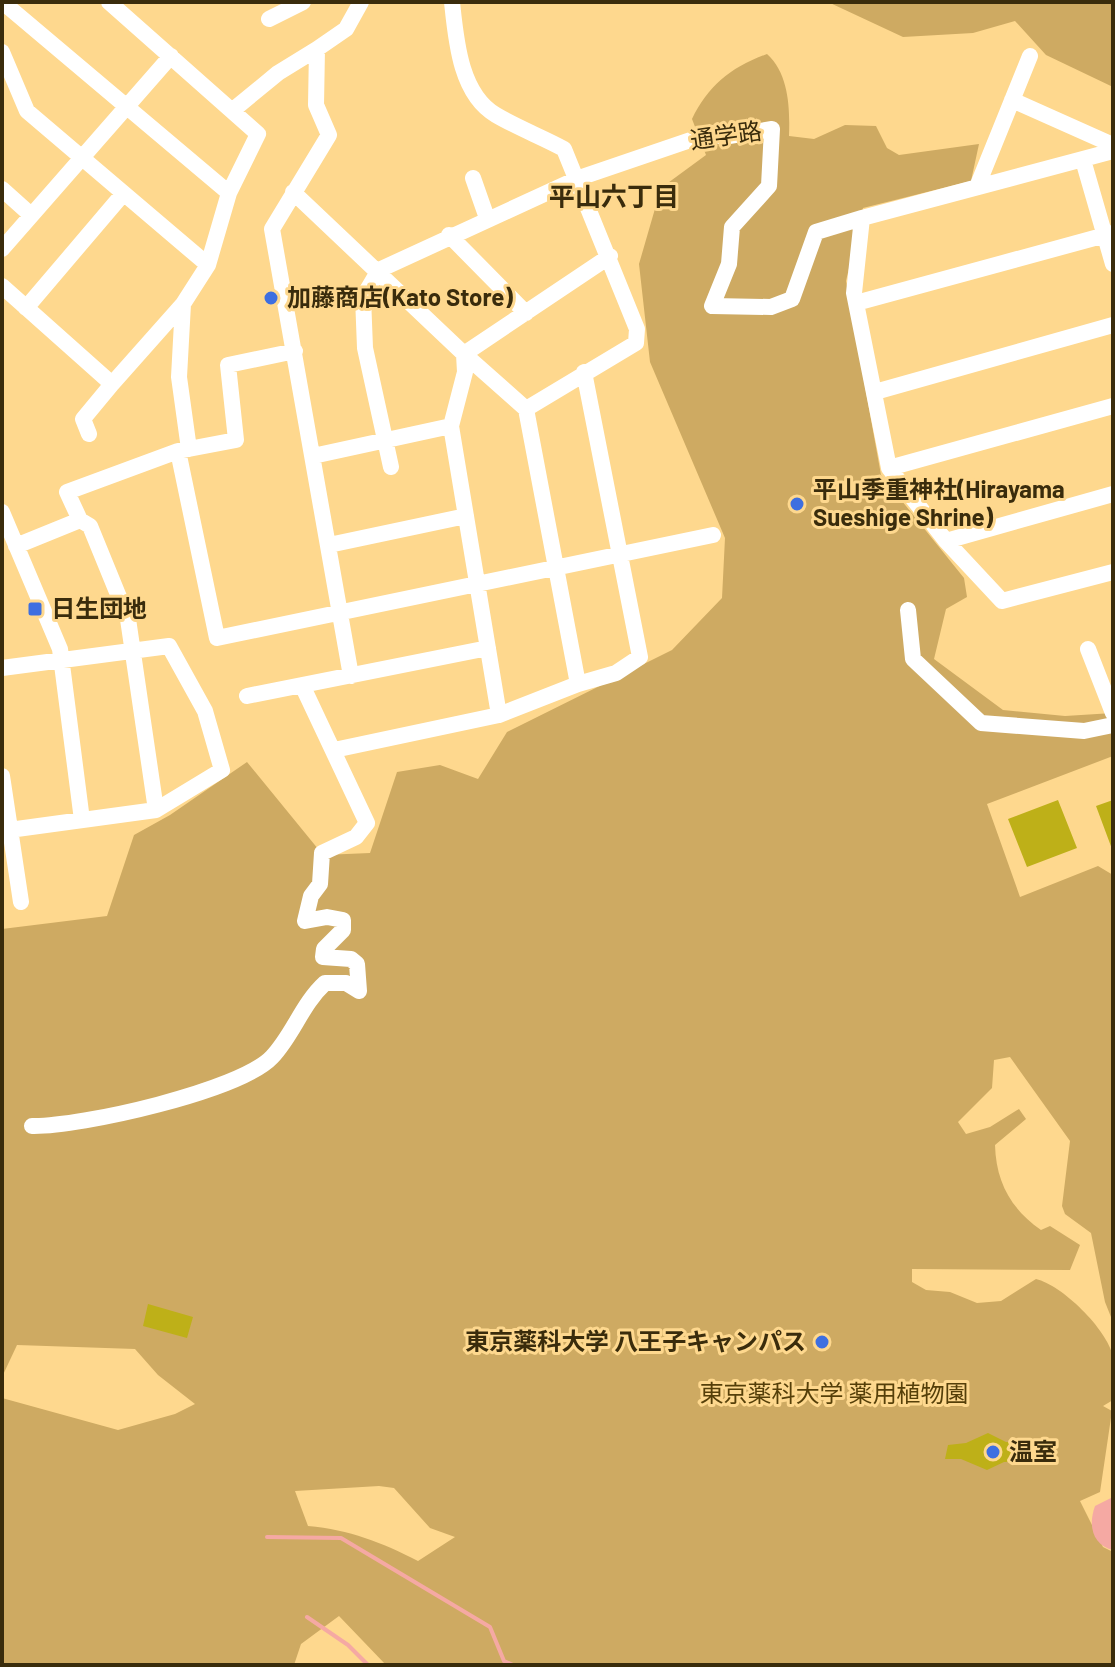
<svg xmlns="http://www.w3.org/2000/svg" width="1115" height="1667" viewBox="0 0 1115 1667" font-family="Barlow,'Noto Sans JP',sans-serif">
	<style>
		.green { fill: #ceaa62; fill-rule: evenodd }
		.water { fill: #f5a9a3 }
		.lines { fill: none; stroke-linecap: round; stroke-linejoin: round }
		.stream { stroke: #f5a9a3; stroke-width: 4 }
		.building { fill: #beb018 }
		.street { stroke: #fff; stroke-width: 16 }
		.poi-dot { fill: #3e6fe0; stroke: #fed88e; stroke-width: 3 }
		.labels { text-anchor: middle; stroke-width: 6; stroke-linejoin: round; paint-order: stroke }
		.street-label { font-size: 24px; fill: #3a2c0c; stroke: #fed88e }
		.poi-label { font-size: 24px; font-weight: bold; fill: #3a2c0c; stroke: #fed88e; text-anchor: start }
		.park-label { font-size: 24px; fill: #553f09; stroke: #fed88e }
		.neighbourhood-label { font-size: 26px; font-weight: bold; fill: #3a2c0c; stroke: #fed88e }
	</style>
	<rect width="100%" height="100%" fill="#fed88e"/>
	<path class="green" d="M 828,2 L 1113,2 L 1113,87 L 1046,55 L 1015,21 L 973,33 L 903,37 Z
		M 767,54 C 789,74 790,108 789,136 L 814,139 L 845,125 L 876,126 L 887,148 L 899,155 L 979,144 L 971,181 L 863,208 L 846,281 L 881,475 L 964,578 L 967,597 L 946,609 L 934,659 L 1003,710 L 1065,716 L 1113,713 L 1113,756 L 987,804 L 1020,897 L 1098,866 L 1113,875 L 1113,1322 L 1105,1302 L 1091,1233 L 1065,1214 L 1062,1206 L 1070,1141 L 1010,1057 L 994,1060 L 992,1088 L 958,1122 L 966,1134 L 990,1127 L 1019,1109 L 1026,1119 L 995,1145 C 996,1182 1011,1209 1041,1230 L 1050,1226 L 1080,1245 L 1070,1270 L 912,1269 L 912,1282 L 926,1290 L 950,1292 L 977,1303 L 1001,1301 L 1036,1279 C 1062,1285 1107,1329 1113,1356 C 1115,1369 1113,1386 1113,1400 L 1103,1406 L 1112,1411 L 1100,1492 L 1080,1501 L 1103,1547 L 1113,1552 L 1113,1665 L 386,1665 L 339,1616 L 301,1644 L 294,1665 L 2,1665 L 2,1398 L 118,1430 L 175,1414 L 195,1404 L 158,1375 L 135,1349 L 17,1345 L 2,1377 L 2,929 L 107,916 L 134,835 L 170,815 L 247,762 L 323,855 L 370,853 L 397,772 L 440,765 L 478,779 L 507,732 L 672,650 L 722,598 L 725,538 L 650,362 L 639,264 L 661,188 L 706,155 L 692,119 C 708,86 731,67 767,54 ZM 379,1486 L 394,1488 L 430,1528 L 455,1537 L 418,1561 C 381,1542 350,1530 308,1526 L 295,1491 Z"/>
	<path class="water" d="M 1113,1497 L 1113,1550 C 1092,1545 1088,1525 1095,1506 Z"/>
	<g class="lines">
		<path class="stream" d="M 267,1537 L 341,1538 L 490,1627 L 504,1661 L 513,1665
			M 307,1617 L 348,1645 L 368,1665"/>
	</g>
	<path class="building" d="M 1058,800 L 1077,848 L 1027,867 L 1008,819 Z
		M 1113,800 L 1113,849 L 1112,849 L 1096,806 Z
		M 148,1304 L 193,1317 L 187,1338 L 143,1326 Z
		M 988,1433 L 1006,1442 L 1039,1442 L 1039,1461 L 1004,1462 L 987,1470 L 961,1459 L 945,1459 L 948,1445 L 966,1443 Z"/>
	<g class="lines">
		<path class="street" d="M 452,2 C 456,40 460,94 496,115 C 518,128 542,137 564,149 L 637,329 L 636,343 L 526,409
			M 6,5 L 229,193
			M 269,19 L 303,2
			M 2,52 L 27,111 L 208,265
			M 1012,100 L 1113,145
			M 233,110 L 278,73 L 317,49
			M 1113,151 L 862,218 L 854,293 L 889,468 L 946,541 L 1002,601 L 1113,572
			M 1083,160 L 1113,264
			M 473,178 L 487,218
			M 977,187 L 1030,56
			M 2,189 L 31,215
			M 293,192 L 464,354 L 465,372 L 451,426 L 499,715 L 334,750
			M 449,235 L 526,313
			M 2,249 L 171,56
			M 2,286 L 112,384 L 183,304 L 208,265 L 229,193 L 258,134 L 109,2
			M 856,303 L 1113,233
			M 183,304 L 179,377 L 189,449
			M 26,308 L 123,194
			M 875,392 L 1113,325
			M 89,434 L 83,419 L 112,384
			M 178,451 L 217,638 L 713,535
			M 313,456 L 451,426
			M 391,467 L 365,348 L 363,297 L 379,270 L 579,178 L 711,133 L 723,137 L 772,129 L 769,186 L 732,227 L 729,264 L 712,306 L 771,307 L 792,299 L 816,232 L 862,218
			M 889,468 L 1113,406
			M 2,512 L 60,649 L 82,820
			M 80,520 L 67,492 L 178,451 L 236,440 L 228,365 L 295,351
			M 946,541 L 1113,494
			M 329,545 L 466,516
			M 16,546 L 80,520 L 90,526 L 128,619 L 156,810
			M 908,610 L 913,659 L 981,723 L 1084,731 L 1113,725
			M 1088,649 L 1113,713
			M 2,668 L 169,646 L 205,711 L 222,770 L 156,810 L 2,831
			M 351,676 L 272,229 L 329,135 L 316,105 L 317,49 L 346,29 L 361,2
			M 578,684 L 616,673 L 640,657 L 584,372
			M 302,685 L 367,823 L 356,837 L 322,853 L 320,884 L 311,896 L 305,921 L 327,917 L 343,920 L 343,930 L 324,949 L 323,957 L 351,959 L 357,964 L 359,991
			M 247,696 L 488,648
			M 499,715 L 578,684 L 526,409 L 464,354 L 610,256
			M 2,776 L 21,902
			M 32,1126 C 80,1127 240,1091 272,1057 C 293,1035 302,1004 325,983 L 346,983 L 359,991"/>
	</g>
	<g class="poi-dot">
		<circle cx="271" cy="298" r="8"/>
		<circle cx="797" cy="504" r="8"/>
		<rect x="27" y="601" width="16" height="16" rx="4"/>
		<circle cx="822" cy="1342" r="8"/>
		<circle cx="993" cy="1452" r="8"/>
	</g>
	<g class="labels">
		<g class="street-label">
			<text transform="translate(726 136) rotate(-8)" y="8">通学路</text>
		</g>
		<g class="poi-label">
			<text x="287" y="306">加藤商店(Kato Store)</text>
			<text x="813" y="498">平山季重神社(Hirayama<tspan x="813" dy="28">Sueshige Shrine)</tspan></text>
			<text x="51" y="617">日生団地</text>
			<text x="806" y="1350" text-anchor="end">東京薬科大学 八王子キャンパス</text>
			<text x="1009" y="1460">温室</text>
		</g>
		<g class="park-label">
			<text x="834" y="1402">東京薬科大学 薬用植物園</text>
		</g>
		<g class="neighbourhood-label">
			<text x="614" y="206">平山六丁目</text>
		</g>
	</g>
	<rect width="1115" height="1667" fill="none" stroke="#3a2c0c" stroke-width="8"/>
</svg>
